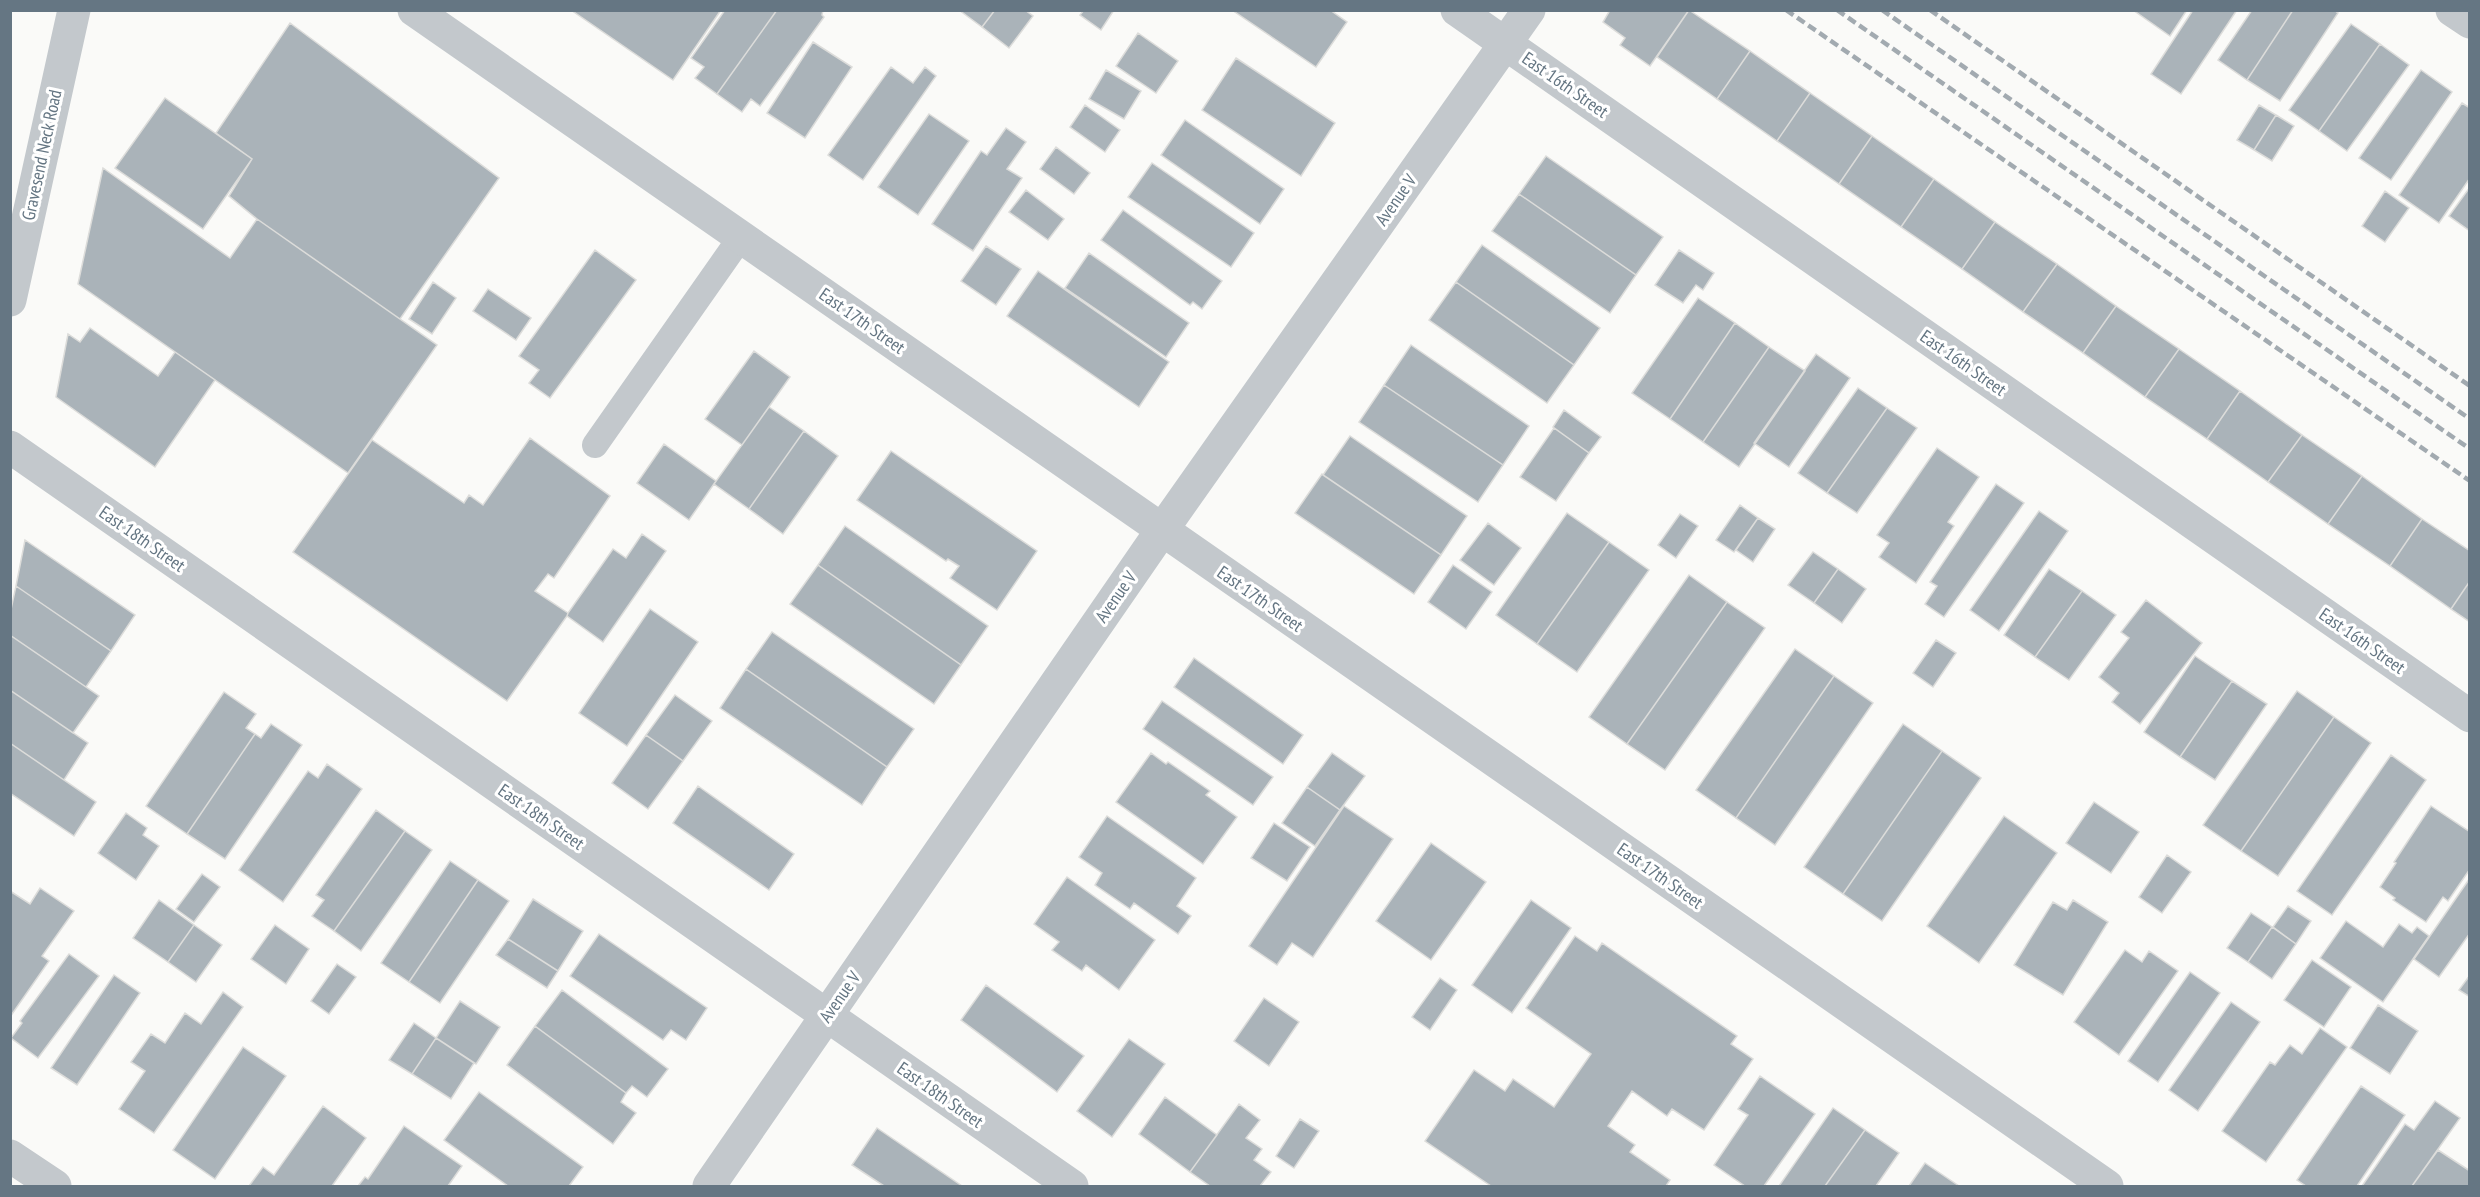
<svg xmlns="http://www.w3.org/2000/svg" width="2480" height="1197" viewBox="0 0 2480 1197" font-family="'PT Sans Narrow',sans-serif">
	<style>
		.building { fill: #aab3b9; stroke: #dcdcda; stroke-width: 1.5 }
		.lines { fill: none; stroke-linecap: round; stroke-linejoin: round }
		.service { stroke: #c3c8cc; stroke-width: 26 }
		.minor { stroke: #c3c8cc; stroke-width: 33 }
		.rail { stroke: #a2aab0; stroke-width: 4.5; stroke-dasharray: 9 4.5; stroke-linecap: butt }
		.labels { text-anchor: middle; stroke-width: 6; stroke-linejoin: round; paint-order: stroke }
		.street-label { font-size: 18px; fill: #657683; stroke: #fff }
	</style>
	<rect width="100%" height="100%" fill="#fafaf8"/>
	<path class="building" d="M 571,10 L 721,10 L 673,80 Z
		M 725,10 L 777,10 L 717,94 L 695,78 L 704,67 L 691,58 Z
		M 777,10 L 823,10 L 822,15 L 824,17 L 760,106 L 751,99 L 742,112 L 717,94 Z
		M 959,10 L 995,10 L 982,27 Z
		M 995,10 L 1025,10 L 1033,16 L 1009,48 L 982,27 Z
		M 1084,10 L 1114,10 L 1101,30 L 1080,15 Z
		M 1232,10 L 1330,10 L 1347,22 L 1316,67 Z
		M 1610,10 L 1689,10 L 1650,66 L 1620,45 L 1625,38 L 1603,22 Z
		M 1689,10 L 1750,51 L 1717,99 L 1657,57 Z
		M 2133,10 L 2187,10 L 2170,36 Z
		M 2193,10 L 2237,10 L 2181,94 L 2151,74 Z
		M 2252,10 L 2293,10 L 2247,80 L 2218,60 Z
		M 2293,10 L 2334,10 L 2338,13 L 2280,101 L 2247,80 Z
		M 290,23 L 499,178 L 400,319 L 257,219 L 229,196 L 252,159 L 216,133 Z
		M 2351,24 L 2380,44 L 2319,131 L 2289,110 Z
		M 1138,33 L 1178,61 L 1156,93 L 1116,66 Z
		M 813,42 L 852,67 L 805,138 L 767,113 Z
		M 2380,44 L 2409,65 L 2347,151 L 2319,131 Z
		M 1750,51 L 1810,93 L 1777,141 L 1717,99 Z
		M 1236,58 L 1335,123 L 1301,176 L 1202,110 Z
		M 891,67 L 913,83 L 925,67 L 936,76 L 863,180 L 828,155 Z
		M 1106,70 L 1141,91 L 1124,119 L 1089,99 Z
		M 2421,70 L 2452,92 L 2391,180 L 2359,158 Z
		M 1810,93 L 1872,136 L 1839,184 L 1777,141 Z
		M 165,98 L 252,159 L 203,229 L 115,168 Z
		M 2462,103 L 2470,108 L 2470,178 L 2439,223 L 2399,195 Z
		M 1085,105 L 1120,130 L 1105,152 L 1070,127 Z
		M 2259,105 L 2276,115 L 2254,150 L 2237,140 Z
		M 929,114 L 969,141 L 918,215 L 878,187 Z
		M 2276,115 L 2294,126 L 2272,161 L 2254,150 Z
		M 1185,120 L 1284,189 L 1260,224 L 1161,155 Z
		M 1006,128 L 1026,142 L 1007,169 L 1022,178 L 973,251 L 932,224 L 981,151 L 987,155 Z
		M 1872,136 L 1934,179 L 1901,227 L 1839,184 Z
		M 1056,147 L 1090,173 L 1074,194 L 1040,169 Z
		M 1546,156 L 1663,237 L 1636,275 L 1519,194 Z
		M 1152,163 L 1254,233 L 1231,267 L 1128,197 Z
		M 103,168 L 230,258 L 257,219 L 437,345 L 348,473 L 78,284 Z
		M 1934,179 L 1995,222 L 1962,269 L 1901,227 Z
		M 2470,187 L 2470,231 L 2449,216 Z
		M 1026,190 L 1064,219 L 1048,240 L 1009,212 Z
		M 2385,191 L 2409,208 L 2385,242 L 2362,226 Z
		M 1519,194 L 1636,275 L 1610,313 L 1492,231 Z
		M 1123,210 L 1222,281 L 1202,309 L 1193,302 L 1190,305 L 1101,240 Z
		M 1995,222 L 2057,264 L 2023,312 L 1962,269 Z
		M 1482,245 L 1600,328 L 1574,365 L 1456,282 Z
		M 986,246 L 1021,269 L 996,305 L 961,281 Z
		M 595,250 L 636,280 L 550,398 L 529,383 L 539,370 L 519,356 Z
		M 1679,250 L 1714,273 L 1703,290 L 1696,285 L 1683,303 L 1655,285 Z
		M 1089,253 L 1189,323 L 1166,357 L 1065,288 Z
		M 2057,264 L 2116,306 L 2083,353 L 2023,312 Z
		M 1038,271 L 1169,362 L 1139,407 L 1007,316 Z
		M 433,282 L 456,298 L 432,334 L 409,319 Z
		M 1456,282 L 1574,365 L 1547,403 L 1429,320 Z
		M 488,289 L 531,318 L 516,340 L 473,311 Z
		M 1698,298 L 1735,323 L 1670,419 L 1632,393 Z
		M 2116,306 L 2179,349 L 2145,397 L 2083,353 Z
		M 1735,323 L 1769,347 L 1703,442 L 1670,419 Z
		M 90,328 L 158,376 L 175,352 L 215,380 L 155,467 L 56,397 L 68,334 L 80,342 Z
		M 1411,345 L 1529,426 L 1503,465 L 1384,385 Z
		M 1769,347 L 1805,371 L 1739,467 L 1703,442 Z
		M 2179,349 L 2240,391 L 2207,439 L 2145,397 Z
		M 754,351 L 790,377 L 742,445 L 705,419 Z
		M 1816,354 L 1850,378 L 1789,467 L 1754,443 Z
		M 1384,385 L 1503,465 L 1478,502 L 1359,422 Z
		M 1858,388 L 1887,408 L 1827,493 L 1798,473 Z
		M 2240,391 L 2302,435 L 2268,482 L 2207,439 Z
		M 769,407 L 804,431 L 749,509 L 714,484 Z
		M 1887,408 L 1917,428 L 1857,513 L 1827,493 Z
		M 1564,410 L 1601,437 L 1589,453 L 1553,427 Z
		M 1554,428 L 1589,453 L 1556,501 L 1520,477 Z
		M 804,431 L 838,456 L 783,534 L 749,509 Z
		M 2302,435 L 2362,476 L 2328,524 L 2268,482 Z
		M 1350,436 L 1467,516 L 1441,555 L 1323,475 Z
		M 530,438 L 610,496 L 554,578 L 548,574 L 535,591 L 568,613 L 567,616 L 507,701 L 293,552 L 372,440 L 464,503 L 469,495 L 483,505 Z
		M 664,444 L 716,481 L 689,520 L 637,483 Z
		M 1937,448 L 1979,477 L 1948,522 L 1954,526 L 1916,583 L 1879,557 L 1889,543 L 1877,535 Z
		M 891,451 L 1037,551 L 997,610 L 950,578 L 959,566 L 948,559 L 946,561 L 857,500 Z
		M 1322,474 L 1441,555 L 1414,594 L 1295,513 Z
		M 2362,476 L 2422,519 L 2390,566 L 2328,524 Z
		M 1996,484 L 2024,503 L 1944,617 L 1925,604 L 1937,586 L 1930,582 Z
		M 1740,505 L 1758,518 L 1734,552 L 1716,540 Z
		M 2039,511 L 2068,531 L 1999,631 L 1970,610 Z
		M 1567,513 L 1609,542 L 1537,644 L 1496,615 Z
		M 1680,514 L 1698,526 L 1676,558 L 1658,545 Z
		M 1758,518 L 1775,529 L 1753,562 L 1736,550 Z
		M 2422,519 L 2470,551 L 2470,581 L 2451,609 L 2390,566 Z
		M 1488,523 L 1521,548 L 1494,585 L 1460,560 Z
		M 845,526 L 988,626 L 961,665 L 818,565 Z
		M 642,534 L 666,551 L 603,642 L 567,616 L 568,613 L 613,549 L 626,558 Z
		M 25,540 L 135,615 L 111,651 L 16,586 Z
		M 1609,542 L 1649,570 L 1577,672 L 1537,644 Z
		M 1813,552 L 1838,569 L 1814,603 L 1788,585 Z
		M 818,565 L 961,665 L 934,704 L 790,604 Z
		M 1453,565 L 1492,592 L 1466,629 L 1428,602 Z
		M 1838,569 L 1866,589 L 1842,623 L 1814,603 Z
		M 2049,569 L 2082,591 L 2035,657 L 2004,635 Z
		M 1689,575 L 1727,602 L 1627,744 L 1589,717 Z
		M 2470,581 L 2470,622 L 2451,609 Z
		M 16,586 L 111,651 L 86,687 L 10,635 L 10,614 Z
		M 2082,591 L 2116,615 L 2069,680 L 2035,657 Z
		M 2146,600 L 2202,643 L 2140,724 L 2112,702 L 2119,693 L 2099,677 L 2129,638 L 2121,632 Z
		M 1727,602 L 1765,628 L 1665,770 L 1627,744 Z
		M 650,609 L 698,642 L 627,746 L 579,713 Z
		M 772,632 L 914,729 L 887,767 L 746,669 Z
		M 10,635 L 99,696 L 73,733 L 10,690 Z
		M 1936,640 L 1956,653 L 1933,687 L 1913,673 Z
		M 1795,649 L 1834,676 L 1736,818 L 1696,790 Z
		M 2195,656 L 2232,681 L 2180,757 L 2144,732 Z
		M 1194,658 L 1303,735 L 1283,764 L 1174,687 Z
		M 746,669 L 887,767 L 862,805 L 720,708 Z
		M 1834,676 L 1873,703 L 1775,845 L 1736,818 Z
		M 2232,681 L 2267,704 L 2215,780 L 2180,757 Z
		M 10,690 L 88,743 L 64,780 L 10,743 Z
		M 2297,691 L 2334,717 L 2241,851 L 2203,825 Z
		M 224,692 L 256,714 L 246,728 L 255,734 L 187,834 L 146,806 Z
		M 675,695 L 712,721 L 683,761 L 646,735 Z
		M 1162,701 L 1273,777 L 1253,805 L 1143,729 Z
		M 2334,717 L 2371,743 L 2278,876 L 2241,851 Z
		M 271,724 L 302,745 L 225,859 L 187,834 L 255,734 L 261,738 Z
		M 1903,724 L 1942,751 L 1843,894 L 1804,867 Z
		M 646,735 L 683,761 L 648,809 L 612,783 Z
		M 10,743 L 96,802 L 74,836 L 10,793 Z
		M 1942,751 L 1981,778 L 1882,921 L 1843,894 Z
		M 1151,753 L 1166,764 L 1168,762 L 1210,791 L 1206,795 L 1237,817 L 1203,864 L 1116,802 Z
		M 1332,753 L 1365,776 L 1340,810 L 1307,787 Z
		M 2391,755 L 2426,780 L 2332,915 L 2297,891 Z
		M 327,764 L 362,789 L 283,902 L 239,870 L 308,771 L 318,778 Z
		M 698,786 L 794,854 L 769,890 L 673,823 Z
		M 1307,787 L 1340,810 L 1315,846 L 1282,823 Z
		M 2094,802 L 2139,832 L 2111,873 L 2066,843 Z
		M 1344,806 L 1393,839 L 1313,957 L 1292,943 L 1277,965 L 1249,946 Z
		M 2431,806 L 2470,832 L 2470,869 L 2448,901 L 2443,897 L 2426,922 L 2393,900 L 2395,898 L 2380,887 L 2396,863 L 2394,862 Z
		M 376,810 L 405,831 L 334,931 L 312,916 L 324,900 L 316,895 Z
		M 126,813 L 147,828 L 143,835 L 159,846 L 136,880 L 98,853 Z
		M 1107,816 L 1196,878 L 1177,906 L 1191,916 L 1178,934 L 1134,903 L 1130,909 L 1095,885 L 1102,873 L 1079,857 Z
		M 2004,816 L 2057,853 L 1979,963 L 1927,926 Z
		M 1274,823 L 1310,847 L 1287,881 L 1251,858 Z
		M 405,831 L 432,850 L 361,951 L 334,931 Z
		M 1431,843 L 1486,882 L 1431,960 L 1376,921 Z
		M 2167,855 L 2191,872 L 2162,913 L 2139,897 Z
		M 450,861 L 478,880 L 409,982 L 381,963 Z
		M 202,874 L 220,887 L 194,922 L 176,909 Z
		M 1067,877 L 1155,940 L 1119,990 L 1086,965 L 1082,971 L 1052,950 L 1059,942 L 1034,924 Z
		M 2470,878 L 2470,933 L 2439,977 L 2414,959 Z
		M 478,880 L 509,901 L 440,1003 L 409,982 Z
		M 40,888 L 74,911 L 42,956 L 49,961 L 10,1017 L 10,891 L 30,904 Z
		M 533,899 L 583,931 L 558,971 L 508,939 Z
		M 159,900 L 194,925 L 168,962 L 133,938 Z
		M 1531,900 L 1571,928 L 1512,1013 L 1472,985 Z
		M 2073,900 L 2108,922 L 2063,995 L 2014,965 L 2053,902 L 2067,910 Z
		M 2288,906 L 2311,921 L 2296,944 L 2273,927 Z
		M 2251,913 L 2272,927 L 2248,962 L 2227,948 Z
		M 2346,921 L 2383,947 L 2399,924 L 2412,933 L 2417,927 L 2429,936 L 2383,1002 L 2320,958 Z
		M 194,925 L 222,945 L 196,982 L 168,962 Z
		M 275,925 L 309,949 L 286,984 L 251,959 Z
		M 2272,927 L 2296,944 L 2272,979 L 2248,962 Z
		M 599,934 L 707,1008 L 686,1040 L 671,1030 L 663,1040 L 570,976 Z
		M 1575,936 L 1597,951 L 1602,943 L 1737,1036 L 1731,1044 L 1753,1059 L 1704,1130 L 1672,1109 L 1667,1116 L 1632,1091 L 1608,1126 L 1635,1145 L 1630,1152 L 1670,1180 L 1666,1186 L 1491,1186 L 1425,1141 L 1474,1070 L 1505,1091 L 1513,1079 L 1554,1107 L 1591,1054 L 1526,1008 Z
		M 508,939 L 558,971 L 547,988 L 496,955 Z
		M 2125,950 L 2142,962 L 2149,951 L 2178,971 L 2119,1055 L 2074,1022 Z
		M 69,954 L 99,976 L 38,1058 L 11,1038 L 22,1023 L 20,1021 Z
		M 2312,960 L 2351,987 L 2324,1027 L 2284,1000 Z
		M 337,964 L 356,977 L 329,1014 L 311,1001 Z
		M 2190,972 L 2220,993 L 2158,1082 L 2128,1061 Z
		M 114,975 L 140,993 L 77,1085 L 51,1068 Z
		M 2470,975 L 2470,997 L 2459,990 Z
		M 1440,978 L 1457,990 L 1430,1030 L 1412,1017 Z
		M 986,985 L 1084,1056 L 1057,1092 L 961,1020 Z
		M 562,990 L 668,1069 L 647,1097 L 632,1086 L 626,1093 L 535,1026 Z
		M 223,992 L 243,1007 L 154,1133 L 119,1109 L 145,1071 L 131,1062 L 151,1034 L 165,1043 L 185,1013 L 201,1024 Z
		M 1264,998 L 1299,1022 L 1269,1066 L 1234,1041 Z
		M 460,1001 L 500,1027 L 476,1064 L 436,1038 Z
		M 2231,1002 L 2260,1022 L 2198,1111 L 2169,1090 Z
		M 2378,1005 L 2418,1031 L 2390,1074 L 2350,1048 Z
		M 414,1023 L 436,1038 L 412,1074 L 389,1060 Z
		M 535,1026 L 626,1093 L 621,1102 L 636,1113 L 613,1144 L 507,1065 Z
		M 2320,1028 L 2347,1047 L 2266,1162 L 2222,1131 L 2270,1062 L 2275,1065 L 2290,1045 L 2302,1054 Z
		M 436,1038 L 474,1063 L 451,1099 L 412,1074 Z
		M 1129,1039 L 1165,1064 L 1112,1137 L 1077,1111 Z
		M 243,1047 L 286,1076 L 215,1179 L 173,1150 Z
		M 1760,1076 L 1815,1114 L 1764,1186 L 1745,1186 L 1714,1165 L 1748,1115 L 1738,1109 Z
		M 2361,1086 L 2405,1115 L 2357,1186 L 2306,1186 L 2297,1180 Z
		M 479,1092 L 583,1167 L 569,1186 L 508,1186 L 444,1140 Z
		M 1165,1097 L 1217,1135 L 1190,1172 L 1139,1134 Z
		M 2435,1101 L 2460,1118 L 2412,1186 L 2362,1186 L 2405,1124 L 2414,1130 Z
		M 1239,1104 L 1260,1120 L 1246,1138 L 1262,1149 L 1254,1160 L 1271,1172 L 1260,1186 L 1210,1186 L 1190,1172 Z
		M 323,1106 L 366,1138 L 332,1186 L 249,1186 L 263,1167 L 274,1175 Z
		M 1833,1108 L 1865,1130 L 1825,1186 L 1779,1186 Z
		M 1300,1119 L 1319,1131 L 1294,1168 L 1276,1156 Z
		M 404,1126 L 462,1166 L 448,1186 L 358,1186 L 365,1177 L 368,1179 Z
		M 877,1128 L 962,1186 L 884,1186 L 852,1165 Z
		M 1865,1130 L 1899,1153 L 1876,1186 L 1825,1186 Z
		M 2438,1150 L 2470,1171 L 2470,1186 L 2412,1186 Z
		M 1925,1163 L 1959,1186 L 1909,1186 Z"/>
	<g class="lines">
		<path class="service" d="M 595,445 L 741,237"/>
		<path class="minor" d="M 414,10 L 2107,1186
			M 1457,10 L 2470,716
			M 2452,10 L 2470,22
			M 10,300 L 74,10
			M 10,447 L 1072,1186
			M 10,1156 L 55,1186
			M 709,1186 L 1162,530 L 1529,10"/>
		<path class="rail" d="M 1786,10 L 2470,481
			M 1837,10 L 2470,449
			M 1882,10 L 2470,419
			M 1930,10 L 2470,386"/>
	</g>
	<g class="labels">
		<g class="street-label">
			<text transform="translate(1565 85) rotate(35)" y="6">East 16th Street</text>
			<text transform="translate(42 155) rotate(-78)" y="6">Gravesend Neck Road</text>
			<text transform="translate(1396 200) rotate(-55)" y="6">Avenue V</text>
			<text transform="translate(862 321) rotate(35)" y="6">East 17th Street</text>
			<text transform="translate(1963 363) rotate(35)" y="6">East 16th Street</text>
			<text transform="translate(142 539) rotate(35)" y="6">East 18th Street</text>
			<text transform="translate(1116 597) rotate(-55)" y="6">Avenue V</text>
			<text transform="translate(1260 599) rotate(35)" y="6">East 17th Street</text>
			<text transform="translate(2362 641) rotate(35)" y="6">East 16th Street</text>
			<text transform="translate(541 817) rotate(35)" y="6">East 18th Street</text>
			<text transform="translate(1660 876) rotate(35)" y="6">East 17th Street</text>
			<text transform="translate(840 997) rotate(-55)" y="6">Avenue V</text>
			<text transform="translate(940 1095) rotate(35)" y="6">East 18th Street</text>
		</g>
	</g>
	<rect width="2480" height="1197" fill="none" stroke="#657683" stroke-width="24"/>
</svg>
